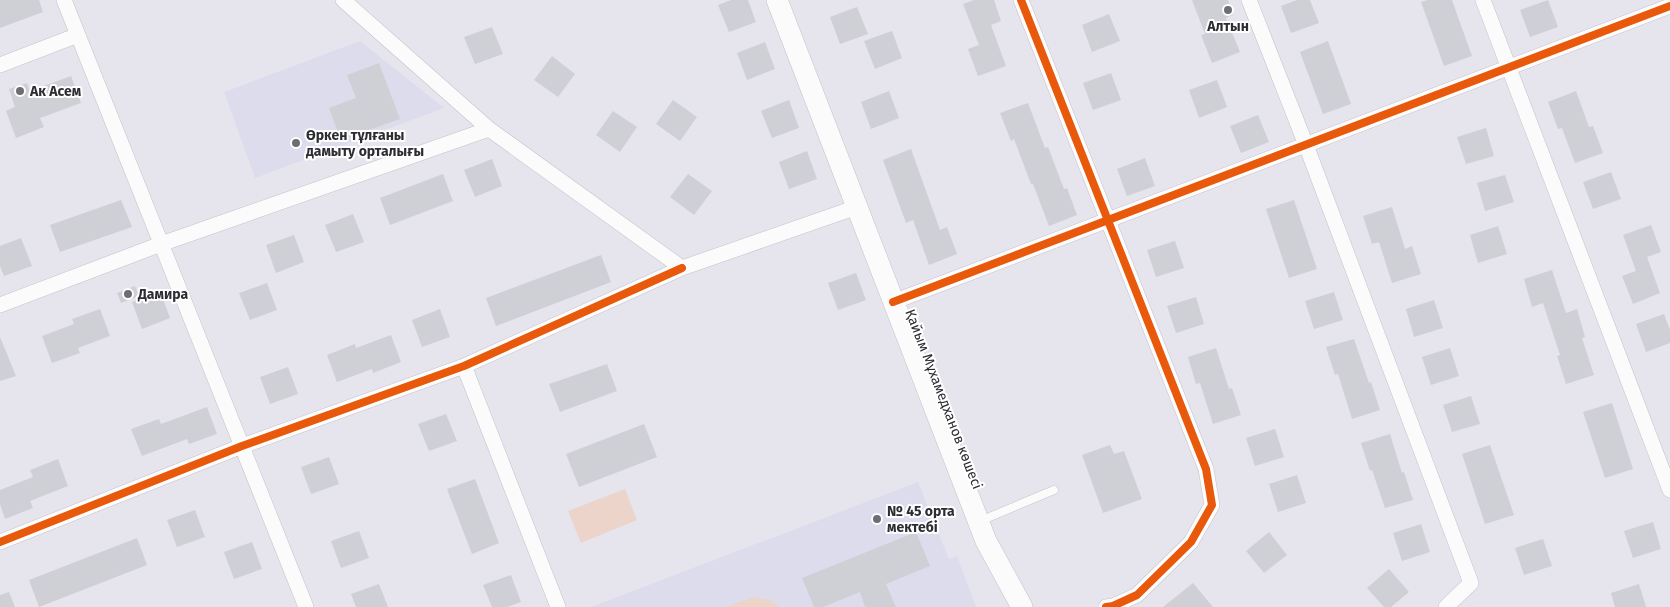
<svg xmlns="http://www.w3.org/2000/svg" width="1670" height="607" viewBox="0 0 1670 607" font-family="'Fira Sans',sans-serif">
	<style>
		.built { fill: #dddced }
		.green { fill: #ecd4ca }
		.building { fill: #cfcfd6 }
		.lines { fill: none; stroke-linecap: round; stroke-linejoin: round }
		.lane-casing { stroke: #c2c2c8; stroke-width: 9 }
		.street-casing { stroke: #c2c2c8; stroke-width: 16 }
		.secondary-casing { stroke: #c2c2c8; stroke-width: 22 }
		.lane { stroke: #fbfbfc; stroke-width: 8 }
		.street { stroke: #fbfbfc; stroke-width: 15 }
		.secondary { stroke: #fbfbfc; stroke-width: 21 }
		.cycleway-casing { stroke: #fff; stroke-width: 11 }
		.cycleway { stroke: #e8590c; stroke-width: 8 }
		.poi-dot { fill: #6d6d74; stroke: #fff; stroke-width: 2 }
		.labels { text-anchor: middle; stroke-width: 4; stroke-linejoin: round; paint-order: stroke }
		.poi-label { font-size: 14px; font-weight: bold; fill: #2c2c33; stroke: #fff; text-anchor: start }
		.street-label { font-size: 14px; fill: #2c2c33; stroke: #fff }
	</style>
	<rect width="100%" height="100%" fill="#e6e5ee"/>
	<path class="built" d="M 360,41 L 444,108 L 255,178 L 224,92 Z
		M 918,482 L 949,559 L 957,556 L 976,607 L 591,607 Z"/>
	<path class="green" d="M 625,489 L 637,520 L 581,543 L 568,511 Z
		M 754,597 L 771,600 L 779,607 L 725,607 Z"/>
	<path class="building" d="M 0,0 L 39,0 L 43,12 L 0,28 Z
		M 731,0 L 748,0 L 756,22 L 729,32 L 718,5 Z
		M 974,0 L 994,0 L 1001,21 L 991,25 L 1006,66 L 978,76 L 968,49 L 979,45 L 963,4 Z
		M 1192,0 L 1228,0 L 1233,15 L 1226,18 L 1240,52 L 1212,63 L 1201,35 L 1205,34 Z
		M 1297,0 L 1310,0 L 1319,23 L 1291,33 L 1281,6 Z
		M 1428,0 L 1452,0 L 1472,56 L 1444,66 L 1421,2 Z
		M 1548,0 L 1558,27 L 1530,37 L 1520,10 Z
		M 857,7 L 868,34 L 840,44 L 830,17 Z
		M 1109,14 L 1120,41 L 1092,52 L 1082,25 Z
		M 492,27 L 503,54 L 475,64 L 464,37 Z
		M 892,31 L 902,58 L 875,69 L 864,41 Z
		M 1328,41 L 1351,104 L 1323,114 L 1300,52 Z
		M 765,42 L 775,69 L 747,80 L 737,53 Z
		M 552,56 L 575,74 L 558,97 L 534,80 Z
		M 379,63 L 400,119 L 341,140 L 329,108 L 356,98 L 347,75 Z
		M 1111,73 L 1121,100 L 1093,110 L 1083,83 Z
		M 71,76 L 81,103 L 40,118 L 44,127 L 16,138 L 6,111 L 15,107 L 9,89 L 27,83 L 30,91 Z
		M 1217,80 L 1227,107 L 1199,118 L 1189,90 Z
		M 889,91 L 899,118 L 871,129 L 861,102 Z
		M 1576,91 L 1589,127 L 1593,126 L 1603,153 L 1575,163 L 1562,128 L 1558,129 L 1548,102 Z
		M 673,100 L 697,117 L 680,141 L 656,124 Z
		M 789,100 L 799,128 L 772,138 L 761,111 Z
		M 1028,103 L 1045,148 L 1048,147 L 1064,189 L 1067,188 L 1077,215 L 1049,226 L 1033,184 L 1031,184 L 1014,139 L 1011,141 L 1000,113 Z
		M 613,111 L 637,127 L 620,152 L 596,135 Z
		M 1258,115 L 1269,142 L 1241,153 L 1230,126 Z
		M 1486,128 L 1494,156 L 1466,164 L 1457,137 Z
		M 911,149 L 940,230 L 947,227 L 957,254 L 929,265 L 913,220 L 906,223 L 883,160 Z
		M 807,151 L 817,179 L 789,189 L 779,162 Z
		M 1145,158 L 1155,186 L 1127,196 L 1117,169 Z
		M 492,159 L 502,186 L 475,197 L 464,170 Z
		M 1611,172 L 1621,199 L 1593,209 L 1583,182 Z
		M 443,174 L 453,201 L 390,225 L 380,198 Z
		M 688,174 L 712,191 L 694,215 L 670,197 Z
		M 1505,175 L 1514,202 L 1485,211 L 1477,183 Z
		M 121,200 L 132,227 L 60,252 L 50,225 Z
		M 1294,200 L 1317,269 L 1289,278 L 1266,209 Z
		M 1392,207 L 1405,249 L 1412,246 L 1421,274 L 1392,283 L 1379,242 L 1372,244 L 1363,216 Z
		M 353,214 L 364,242 L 336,252 L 325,225 Z
		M 1651,225 L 1661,252 L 1647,257 L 1660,293 L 1633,304 L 1622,276 L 1636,271 L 1623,235 Z
		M 1498,226 L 1507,254 L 1478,263 L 1470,235 Z
		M 294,235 L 304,262 L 276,273 L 266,245 Z
		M 21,238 L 32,266 L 4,276 L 0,266 L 0,246 Z
		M 1175,241 L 1184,268 L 1156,277 L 1147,250 Z
		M 601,255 L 611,282 L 496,326 L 486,298 Z
		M 1552,270 L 1566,313 L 1577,309 L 1585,337 L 1582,338 L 1594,375 L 1566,384 L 1557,356 L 1560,355 L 1543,303 L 1532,307 L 1524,279 Z
		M 856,273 L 866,300 L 838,310 L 828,283 Z
		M 267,283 L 277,310 L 250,320 L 239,293 Z
		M 135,286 L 139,296 L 121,303 L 117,293 Z
		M 160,291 L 170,318 L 142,329 L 132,302 Z
		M 1334,292 L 1343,320 L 1314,329 L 1305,301 Z
		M 1196,297 L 1204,324 L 1176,333 L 1167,306 Z
		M 1434,300 L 1443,328 L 1414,337 L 1406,309 Z
		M 100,309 L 110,336 L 78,348 L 80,353 L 52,363 L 42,336 L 74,324 L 72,319 Z
		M 440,309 L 450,337 L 422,347 L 412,320 Z
		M 1664,314 L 1670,330 L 1670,343 L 1646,352 L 1636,324 Z
		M 391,335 L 401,362 L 373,373 L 372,369 L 337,382 L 327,355 L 355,344 L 356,348 Z
		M 0,337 L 16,376 L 0,381 Z
		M 1354,339 L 1369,383 L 1371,382 L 1380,410 L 1352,419 L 1338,374 L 1335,375 L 1326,347 Z
		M 1216,348 L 1229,389 L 1232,388 L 1241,415 L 1213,424 L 1200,383 L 1196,384 L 1188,357 Z
		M 1450,348 L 1459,376 L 1431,385 L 1422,357 Z
		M 607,364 L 617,391 L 560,412 L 549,384 Z
		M 288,367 L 298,394 L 270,404 L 260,377 Z
		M 1471,396 L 1480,424 L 1452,432 L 1443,405 Z
		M 1612,403 L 1633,469 L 1605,478 L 1583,412 Z
		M 207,407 L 217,434 L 189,444 L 187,439 L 142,456 L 131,429 L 159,419 L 161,424 Z
		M 446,414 L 457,441 L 429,451 L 418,424 Z
		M 644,424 L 657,457 L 579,487 L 566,454 Z
		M 1275,429 L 1284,457 L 1255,466 L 1246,438 Z
		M 1390,434 L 1402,473 L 1404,472 L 1413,500 L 1385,508 L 1372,470 L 1370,471 L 1361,443 Z
		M 1110,445 L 1114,454 L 1124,451 L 1142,499 L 1103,513 L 1082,455 Z
		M 1490,445 L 1514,515 L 1485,524 L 1462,454 Z
		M 329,457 L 339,484 L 311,494 L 301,467 Z
		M 58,459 L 68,486 L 30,501 L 33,508 L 5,519 L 0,504 L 0,490 L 33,477 L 30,470 Z
		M 1297,475 L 1306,503 L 1278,512 L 1269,484 Z
		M 475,479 L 499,543 L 472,554 L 447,489 Z
		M 195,510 L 205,537 L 177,547 L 167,520 Z
		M 1653,522 L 1661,549 L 1633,558 L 1624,531 Z
		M 1421,524 L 1430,552 L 1402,561 L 1393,533 Z
		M 359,531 L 369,558 L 341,568 L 331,541 Z
		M 916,532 L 930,566 L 886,584 L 896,607 L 865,607 L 860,592 L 823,607 L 814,607 L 802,578 Z
		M 1269,532 L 1287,555 L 1264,573 L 1246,551 Z
		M 137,538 L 147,565 L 39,607 L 29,580 Z
		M 1543,539 L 1552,566 L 1524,575 L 1515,548 Z
		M 252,542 L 262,569 L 234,579 L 224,552 Z
		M 1389,569 L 1409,592 L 1391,607 L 1384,607 L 1367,588 Z
		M 511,575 L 521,602 L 507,607 L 492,607 L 483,585 Z
		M 1193,583 L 1213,607 L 1163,607 Z
		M 379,584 L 388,607 L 356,607 L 351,594 Z
		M 1639,584 L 1646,607 L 1615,607 L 1611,593 Z
		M 9,592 L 15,607 L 0,607 L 0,595 Z"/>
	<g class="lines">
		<defs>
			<path id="lane" d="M 980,521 L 1054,490"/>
			<path id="street" d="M 64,0 L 306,607
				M 343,0 L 489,129 L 682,268 L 857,207
				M 1021,0 L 1206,469 L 1212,505 L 1191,542 L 1137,595 L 1113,606 L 1106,607
				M 1249,0 L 1306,145 L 1471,583 L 1446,607
				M 1483,0 L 1670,490
				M 0,65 L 78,35
				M 893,302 L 1670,6
				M 0,305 L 161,244 L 489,129
				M 464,366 L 558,607
				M 0,542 L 242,446 L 464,366 L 682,268"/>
			<path id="secondary" d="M 777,0 L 986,541 L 1022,607"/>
		</defs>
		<use href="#lane" class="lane-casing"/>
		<use href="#street" class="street-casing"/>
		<use href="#secondary" class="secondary-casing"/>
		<use href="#lane" class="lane"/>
		<use href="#street" class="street"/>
		<use href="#secondary" class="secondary"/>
		<defs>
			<path id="cycleway" d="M 1021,0 L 1206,469 L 1212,505 L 1191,542 L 1137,595 L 1113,606 L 1106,607
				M 893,302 L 1670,6
				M 0,542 L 242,446 L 464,366 L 682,268"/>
		</defs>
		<use href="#cycleway" class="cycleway-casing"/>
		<use href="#cycleway" class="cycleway"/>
	</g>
	<g class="poi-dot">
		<circle cx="1228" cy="10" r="5"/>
		<circle cx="20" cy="91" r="5"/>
		<circle cx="296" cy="143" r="5"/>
		<circle cx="128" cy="294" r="5"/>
		<circle cx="877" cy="519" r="5"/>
	</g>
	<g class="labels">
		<g class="poi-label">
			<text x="1228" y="31" text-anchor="middle">Алтын</text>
			<text x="30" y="96">Ак Асем</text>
			<text x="306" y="140">Өркен тұлғаны<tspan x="306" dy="16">дамыту орталығы</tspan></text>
			<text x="138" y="299">Дамира</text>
			<text x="887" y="516">№ 45 орта<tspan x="887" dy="16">мектебі</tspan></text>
		</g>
		<g class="street-label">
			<text transform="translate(944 399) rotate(69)" y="5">Қайым Мұхамедханов көшесі</text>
		</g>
	</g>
</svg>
